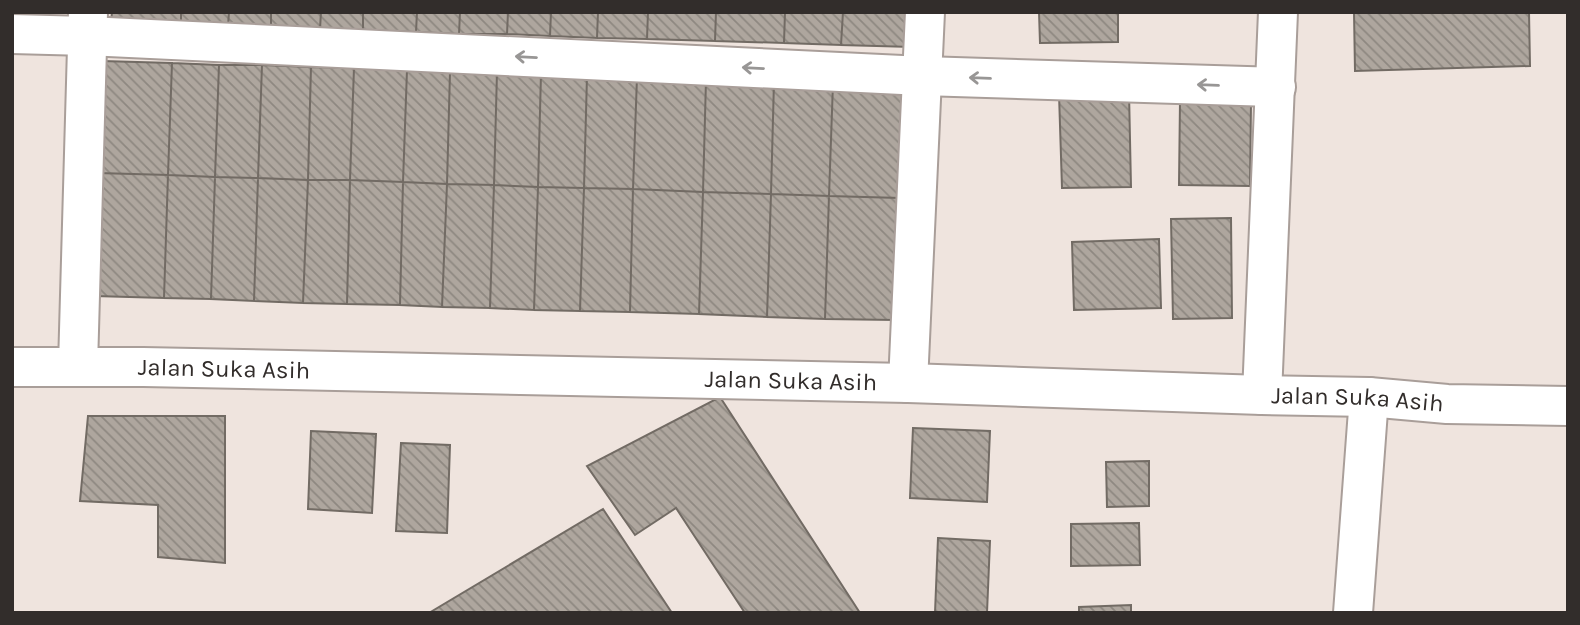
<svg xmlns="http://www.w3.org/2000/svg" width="1580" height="625" viewBox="0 0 1580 625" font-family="Karla,sans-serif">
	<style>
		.building { fill: url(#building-back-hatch); stroke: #726b64; stroke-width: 2 }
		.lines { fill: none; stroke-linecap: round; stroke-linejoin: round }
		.minor-casing { stroke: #a99e99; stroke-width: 42 }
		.minor { stroke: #fff; stroke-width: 38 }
		.oneway { stroke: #989695 }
		.labels { text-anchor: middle; stroke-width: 6; stroke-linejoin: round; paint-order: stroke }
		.street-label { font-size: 24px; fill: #322d2b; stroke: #fff }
	</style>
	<defs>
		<pattern id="building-back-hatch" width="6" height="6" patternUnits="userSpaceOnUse" patternTransform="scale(1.75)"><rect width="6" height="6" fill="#aea69e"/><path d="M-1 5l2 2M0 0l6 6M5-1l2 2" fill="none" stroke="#8e8881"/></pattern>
	</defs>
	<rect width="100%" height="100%" fill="#efe4de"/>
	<path class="building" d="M 112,12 L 181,12 L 181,25 L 111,22 Z
		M 181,12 L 229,12 L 228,26 L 181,25 Z
		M 229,12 L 271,12 L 271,27 L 228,26 Z
		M 271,12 L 321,12 L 320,29 L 271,27 Z
		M 321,12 L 363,12 L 363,30 L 320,29 Z
		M 363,12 L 417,12 L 416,32 L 363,30 Z
		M 417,12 L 460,12 L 459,34 L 416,32 Z
		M 460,12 L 508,12 L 507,34 L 459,34 Z
		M 508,12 L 551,12 L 550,36 L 507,34 Z
		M 551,12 L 598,12 L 597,38 L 550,36 Z
		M 598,12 L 648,12 L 647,39 L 597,38 Z
		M 648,12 L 716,12 L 715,41 L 647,39 Z
		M 716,12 L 785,12 L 784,43 L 715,41 Z
		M 785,12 L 843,12 L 841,45 L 784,43 Z
		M 843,12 L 913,12 L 912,47 L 841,45 Z
		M 1039,12 L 1118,12 L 1118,42 L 1040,43 Z
		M 1354,12 L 1529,12 L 1530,66 L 1355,71 Z
		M 102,61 L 172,63 L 168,175 L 98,173 Z
		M 172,63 L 219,65 L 215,177 L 168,175 Z
		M 219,65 L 262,65 L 258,178 L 215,177 Z
		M 262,65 L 311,67 L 308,180 L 258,178 Z
		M 311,67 L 354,68 L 350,180 L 308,180 Z
		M 354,68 L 407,70 L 403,182 L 350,180 Z
		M 407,70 L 450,72 L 447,184 L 403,182 Z
		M 450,72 L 497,72 L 494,185 L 447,184 Z
		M 497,72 L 541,74 L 538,187 L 494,185 Z
		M 541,74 L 587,76 L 584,188 L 538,187 Z
		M 587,76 L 637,77 L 633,189 L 584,188 Z
		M 637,77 L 706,80 L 703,192 L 633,189 Z
		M 706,80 L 774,81 L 771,194 L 703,192 Z
		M 774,81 L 833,83 L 829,196 L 771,194 Z
		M 833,83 L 903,86 L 900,198 L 829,196 Z
		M 1129,92 L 1131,187 L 1062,188 L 1059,94 Z
		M 1180,101 L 1251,102 L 1250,186 L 1179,185 Z
		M 98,173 L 168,175 L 164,298 L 95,296 Z
		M 168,175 L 215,177 L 211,299 L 164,298 Z
		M 215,177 L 258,178 L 254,301 L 211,299 Z
		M 258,178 L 308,180 L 303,303 L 254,301 Z
		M 308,180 L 350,180 L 347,304 L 303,303 Z
		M 350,180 L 403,182 L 400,305 L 347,304 Z
		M 403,182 L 447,184 L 442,307 L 400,305 Z
		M 447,184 L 494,185 L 490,308 L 442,307 Z
		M 494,185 L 538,187 L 534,310 L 490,308 Z
		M 538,187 L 584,188 L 580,311 L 534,310 Z
		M 584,188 L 633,189 L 630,312 L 580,311 Z
		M 633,189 L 703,192 L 699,314 L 630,312 Z
		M 703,192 L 771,194 L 767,317 L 699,314 Z
		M 771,194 L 829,196 L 825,319 L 767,317 Z
		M 829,196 L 900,198 L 895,320 L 825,319 Z
		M 1231,218 L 1232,318 L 1173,319 L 1171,219 Z
		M 1159,239 L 1161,308 L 1074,310 L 1072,242 Z
		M 720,397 L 860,613 L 745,613 L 676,508 L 635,535 L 587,466 Z
		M 88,416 L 225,416 L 225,563 L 158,557 L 158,505 L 80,501 Z
		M 913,428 L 990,431 L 987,502 L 910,498 Z
		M 311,431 L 376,434 L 372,513 L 308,509 Z
		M 401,443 L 450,445 L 447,533 L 396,531 Z
		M 1149,461 L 1149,506 L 1107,507 L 1106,462 Z
		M 603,509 L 672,613 L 429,613 Z
		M 1139,523 L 1140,565 L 1071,566 L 1071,524 Z
		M 938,538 L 990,541 L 987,613 L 935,613 Z
		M 1131,605 L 1131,613 L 1079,613 L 1079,607 Z"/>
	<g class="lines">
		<defs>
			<g id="minor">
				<path d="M 12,34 L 87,36 L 923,76 L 1276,87"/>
				<path d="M 78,366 L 88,12"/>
				<path id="s1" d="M 12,367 L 143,367 L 908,383 L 1262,395 L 1369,397 L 1447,404 L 1568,406"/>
				<path d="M 908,383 L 925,12"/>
				<path d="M 1262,395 L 1278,12"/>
				<path d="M 1353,613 L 1369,397"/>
			</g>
		</defs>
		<use href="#minor" class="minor-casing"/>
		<use href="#minor" class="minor"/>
	</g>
	<defs><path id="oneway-shaft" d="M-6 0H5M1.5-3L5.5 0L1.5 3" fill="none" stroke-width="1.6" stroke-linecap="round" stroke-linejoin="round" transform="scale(1.75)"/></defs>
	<g class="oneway">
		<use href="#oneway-shaft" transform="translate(526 57) rotate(-177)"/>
		<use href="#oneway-shaft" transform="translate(753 68) rotate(-177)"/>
		<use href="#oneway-shaft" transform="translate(980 78) rotate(-178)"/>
		<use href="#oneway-shaft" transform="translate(1208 85) rotate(-178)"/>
	</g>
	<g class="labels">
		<g class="street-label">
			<text dy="8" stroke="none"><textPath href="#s1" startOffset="212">Jalan Suka Asih</textPath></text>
			<text dy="8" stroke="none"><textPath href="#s1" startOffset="779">Jalan Suka Asih</textPath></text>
			<text dy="8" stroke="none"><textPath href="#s1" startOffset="1346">Jalan Suka Asih</textPath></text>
		</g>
	</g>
	<rect width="1580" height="625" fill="none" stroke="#322d2b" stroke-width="28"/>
</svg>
